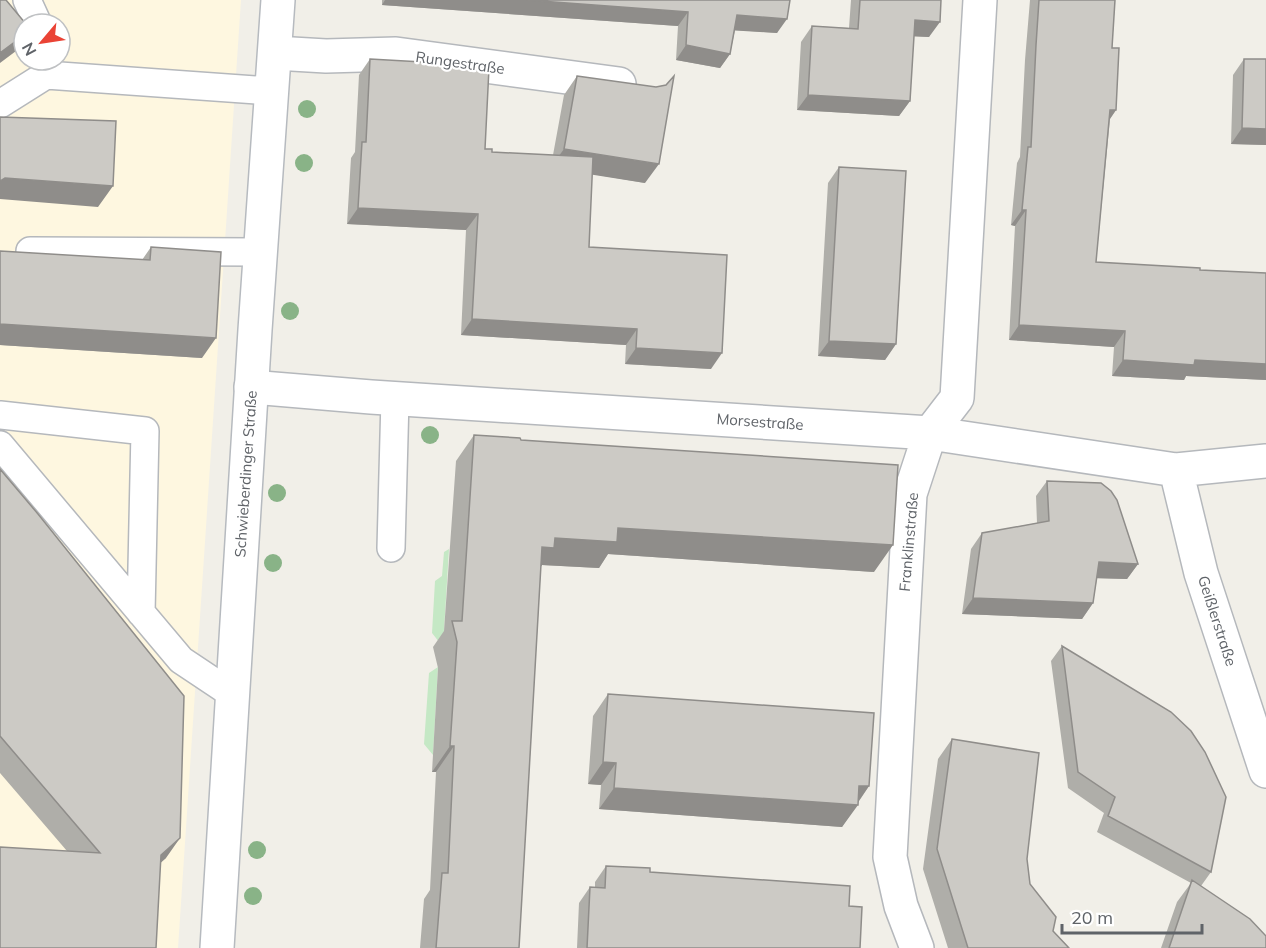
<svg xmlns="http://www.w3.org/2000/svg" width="1266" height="948" viewBox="0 0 1266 948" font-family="Mulish,sans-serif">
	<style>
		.commercial { fill: #fef7e0; fill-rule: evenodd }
		.green { fill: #c5e8c5 }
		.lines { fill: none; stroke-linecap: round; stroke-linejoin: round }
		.service-casing { stroke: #b5b8bc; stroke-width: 30 }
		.minor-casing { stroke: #b5b8bc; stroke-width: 36 }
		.secondary-casing { stroke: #b6babf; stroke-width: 36 }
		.service { stroke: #fff; stroke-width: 27 }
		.minor { stroke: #fff; stroke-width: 33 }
		.secondary { stroke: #fff; stroke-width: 33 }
		.tree { fill: #89b387 }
		.wall { fill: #afaea9 }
		.shaded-wall { fill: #8f8d8a }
		.building { fill: #cccac5; stroke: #8f8d8a; stroke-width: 1.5 }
		.labels { text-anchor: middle; stroke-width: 4.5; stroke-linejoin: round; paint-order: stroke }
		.street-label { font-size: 15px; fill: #5f6368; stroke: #fff }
	</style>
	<rect width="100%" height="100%" fill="#f1efe8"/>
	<path class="commercial" d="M 0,0 L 241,0 L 178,948 L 0,948 ZM 24,24 L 60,24 L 60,60 L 24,60 Z"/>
	<path class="green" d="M 449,549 L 443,647 L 432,633 L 435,581 L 442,576 L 444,552 Z
		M 438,667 L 433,755 L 424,744 L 429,673 Z"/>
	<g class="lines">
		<defs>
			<path id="service" d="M 27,0 L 38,24
				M 0,104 L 46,75 L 271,91
				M 30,251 L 260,252
				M 0,415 L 145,431 L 141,613
				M 0,445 L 181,660 L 232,694
				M 391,548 L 395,399"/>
			<path id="minor" d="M 275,53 L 326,56 L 396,54 L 619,84
				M 251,387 L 371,397 L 930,433 L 1176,470 L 1266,461
				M 1176,470 L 1201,573 L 1266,771
				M 917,948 L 901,906 L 890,857 L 910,494 L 930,433 L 957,398 L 980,0"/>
			<path id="secondary" d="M 217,948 L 255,330 L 278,0"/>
		</defs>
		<use href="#service" class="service-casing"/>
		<use href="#minor" class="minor-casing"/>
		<use href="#secondary" class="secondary-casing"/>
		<use href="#service" class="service"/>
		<use href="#minor" class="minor"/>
		<use href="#secondary" class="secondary"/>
	</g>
	<g class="tree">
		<circle cx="307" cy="109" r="9"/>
		<circle cx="304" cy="163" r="9"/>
		<circle cx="290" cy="311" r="9"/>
		<circle cx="430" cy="435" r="9"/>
		<circle cx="277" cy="493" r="9"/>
		<circle cx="273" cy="563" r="9"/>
		<circle cx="257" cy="850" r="9"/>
		<circle cx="253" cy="896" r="9"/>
	</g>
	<path class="wall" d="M 382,0 L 790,0 L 777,33 L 735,30 L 730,54 L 720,68 L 676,60 L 678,26 L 382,5 Z
		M 851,0 L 941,0 L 929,37 L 914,36 L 910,101 L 899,116 L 797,110 L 801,42 L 812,26 L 849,28 Z
		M 1030,0 L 1115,0 L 1112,48 L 1116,110 L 1110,119 L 1096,262 L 1200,270 L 1266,273 L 1266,380 L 1186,376 L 1184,380 L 1112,376 L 1114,347 L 1009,340 L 1015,226 L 1011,225 L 1017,163 L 1020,157 L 1025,60 Z
		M 370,59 L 485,149 L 492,152 L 553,155 L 564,95 L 577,76 L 645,183 L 592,174 L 589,247 L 711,369 L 625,364 L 626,345 L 461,335 L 466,230 L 347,224 L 351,158 L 355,152 L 359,75 Z
		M 1244,59 L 1266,59 L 1266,145 L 1231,144 L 1233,75 Z
		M 839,167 L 896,344 L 885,360 L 818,356 L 828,183 Z
		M 151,247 L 202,358 L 0,345 L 0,251 L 142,260 Z
		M 474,435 L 521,440 L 874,572 L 608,554 L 599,568 L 542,565 L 541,566 L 519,948 L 420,948 L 424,899 L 430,890 L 436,772 L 432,772 L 438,668 L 433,647 L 444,631 L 456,461 Z
		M 0,469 L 166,858 L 160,863 L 67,851 L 0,773 Z
		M 1047,481 L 1138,564 L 1127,579 L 1097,578 L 1093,603 L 1082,619 L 962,614 L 971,549 L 982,533 L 1037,523 L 1036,496 Z
		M 1062,646 L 1211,872 L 1201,886 L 1266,948 L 1161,948 L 1177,902 L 1191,883 L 1097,832 L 1104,813 L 1068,788 L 1051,661 Z
		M 608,694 L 869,786 L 842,827 L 599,809 L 601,785 L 588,784 L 593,716 Z
		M 952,739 L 1027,859 L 1030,884 L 1053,931 L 1069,948 L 948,948 L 923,869 L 938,759 Z
		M 606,866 L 650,872 L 849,906 L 860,948 L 577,948 L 579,903 L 590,887 L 595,888 L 595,882 Z"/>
	<path class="shaded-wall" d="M 385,0 L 527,0 L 688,12 L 678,26 L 382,5 Z
		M 737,15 L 787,19 L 777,33 L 727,30 Z
		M 915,20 L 940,22 L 929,37 L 904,36 Z
		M 24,35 L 24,40 L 16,51 L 0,63 L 0,53 Z
		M 686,45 L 730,54 L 720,68 L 676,60 Z
		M 808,95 L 910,101 L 899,116 L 797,110 Z
		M 1110,110 L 1116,110 L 1105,126 Z
		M 1242,128 L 1266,129 L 1266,145 L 1231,144 Z
		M 564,149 L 659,164 L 645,183 L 550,168 Z
		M 5,178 L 113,186 L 98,207 L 0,199 L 0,181 Z
		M 358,208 L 478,214 L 466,230 L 347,224 Z
		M 1022,210 L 1026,210 L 1015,226 L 1011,225 Z
		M 472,319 L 637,329 L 626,345 L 461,335 Z
		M 0,324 L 216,338 L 202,358 L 0,345 Z
		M 1019,325 L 1125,331 L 1114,347 L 1009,340 Z
		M 829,341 L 896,344 L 885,360 L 818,356 Z
		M 636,348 L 722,353 L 711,369 L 625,364 Z
		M 1123,360 L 1195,360 L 1266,364 L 1266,380 L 1186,376 L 1184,380 L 1112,376 Z
		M 618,528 L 893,545 L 874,572 L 608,554 L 599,568 L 542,565 L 536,574 L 542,547 L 555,538 Z
		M 1099,562 L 1138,564 L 1127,579 L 1088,578 Z
		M 973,598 L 1093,603 L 1082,619 L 962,614 Z
		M 450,746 L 454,746 L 436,772 L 432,772 Z
		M 603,762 L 616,763 L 601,785 L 588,784 Z
		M 859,786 L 869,786 L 856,805 L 858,805 L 842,827 L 599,809 L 614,788 Z
		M 180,838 L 166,858 L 146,876 L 161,855 Z"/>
	<path class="building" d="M 0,0 L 6,0 L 26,24 L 24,24 L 24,35 L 0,53 Z
		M 527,0 L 790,0 L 787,19 L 737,15 L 730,54 L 686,45 L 688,12 Z
		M 860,0 L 941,0 L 940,22 L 915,20 L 910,101 L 808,95 L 812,26 L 858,29 Z
		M 1039,0 L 1115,0 L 1112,48 L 1119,48 L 1116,110 L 1110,110 L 1096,262 L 1200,268 L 1200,270 L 1266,273 L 1266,364 L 1195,360 L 1194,365 L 1123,360 L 1125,331 L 1019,325 L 1026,210 L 1022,210 L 1028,147 L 1031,147 L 1036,45 Z
		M 370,59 L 458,64 L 489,68 L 485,149 L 492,149 L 492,152 L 593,157 L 589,247 L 727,255 L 722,353 L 636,348 L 637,329 L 472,319 L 478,214 L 358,208 L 362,142 L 366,142 Z
		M 1244,59 L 1266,59 L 1266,129 L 1242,128 Z
		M 577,76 L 656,87 L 666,85 L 674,76 L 659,164 L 564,149 Z
		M 0,117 L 116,121 L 113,186 L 5,178 L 0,181 Z
		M 839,167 L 906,171 L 896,344 L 829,341 Z
		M 151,247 L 221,252 L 216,338 L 0,324 L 0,251 L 150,260 Z
		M 474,435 L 520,438 L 521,440 L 898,465 L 893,545 L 618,528 L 617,542 L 555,538 L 554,548 L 542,547 L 519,948 L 436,948 L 442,873 L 448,873 L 454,746 L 450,746 L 457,642 L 452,621 L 462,621 Z
		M 0,469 L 38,514 L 184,696 L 180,838 L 161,855 L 156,948 L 0,948 L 0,847 L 100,853 L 0,736 Z
		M 1047,481 L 1101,483 L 1111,491 L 1117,500 L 1138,564 L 1099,562 L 1093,603 L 973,598 L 982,533 L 1049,521 Z
		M 1062,646 L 1171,712 L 1191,731 L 1205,752 L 1226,797 L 1211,872 L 1108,816 L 1115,797 L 1078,772 Z
		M 608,694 L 874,713 L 869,786 L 859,786 L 858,805 L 614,788 L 616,763 L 603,762 Z
		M 952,739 L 1039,753 L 1027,859 L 1030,884 L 1056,917 L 1053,931 L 1069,948 L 968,948 L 937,849 Z
		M 606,866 L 650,868 L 650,872 L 850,886 L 849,906 L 862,907 L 860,948 L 587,948 L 590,887 L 605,888 Z
		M 1192,880 L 1250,919 L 1266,936 L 1266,948 L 1169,948 Z"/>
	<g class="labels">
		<g class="street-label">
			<text transform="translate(460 63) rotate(8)" y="5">Rungestraße</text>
			<text transform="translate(760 422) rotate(4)" y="5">Morsestraße</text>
			<text transform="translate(246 474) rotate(-86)" y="5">Schwieberdinger Straße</text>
			<text transform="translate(909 542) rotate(-85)" y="5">Franklinstraße</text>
			<text transform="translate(1217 621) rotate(72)" y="5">Geißlerstraße</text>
		</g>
	</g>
	<g transform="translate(42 42) rotate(241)"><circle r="28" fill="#ffffff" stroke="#bfc1c3" stroke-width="1.5"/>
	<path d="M0-4.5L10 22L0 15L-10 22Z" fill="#ea4335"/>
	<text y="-9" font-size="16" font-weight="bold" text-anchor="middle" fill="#5f6368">N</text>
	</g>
	<path d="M1062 924v9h140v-9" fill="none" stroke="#5f6368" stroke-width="3"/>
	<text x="1071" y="924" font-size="18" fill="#5f6368" stroke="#ffffff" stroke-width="4.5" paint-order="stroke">20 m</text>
</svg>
